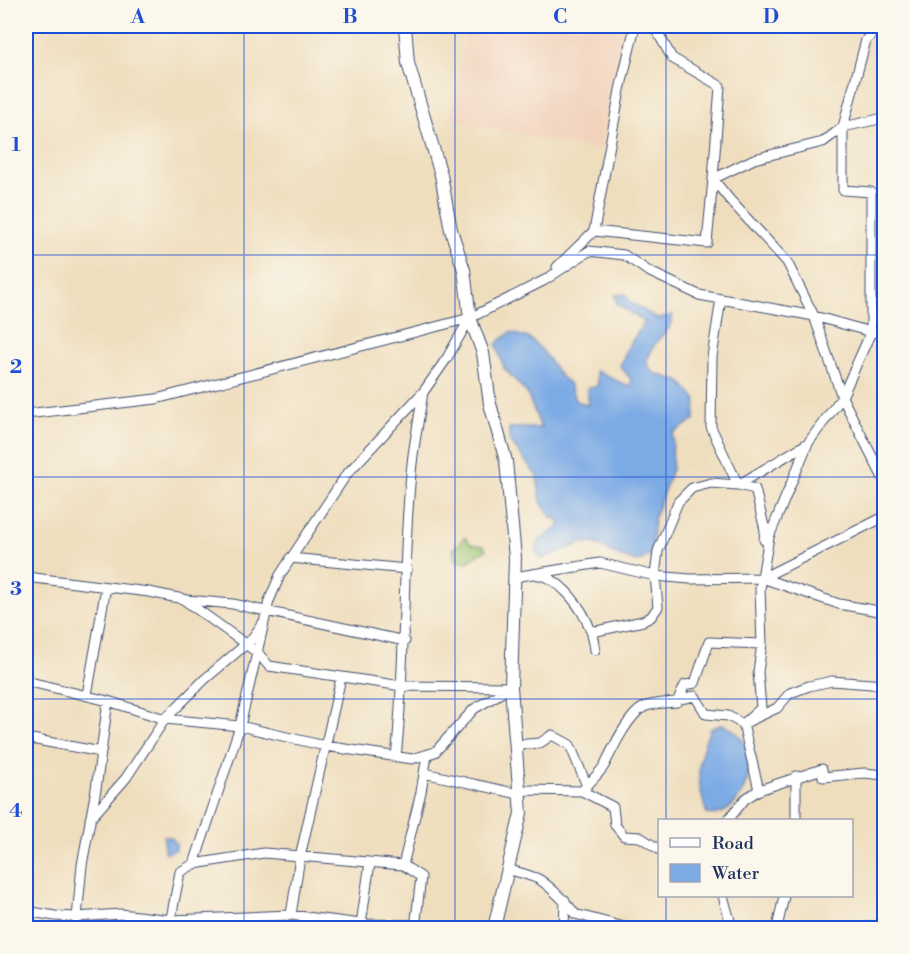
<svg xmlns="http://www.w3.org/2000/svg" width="910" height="954" viewBox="0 0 910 954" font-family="'Libre Bodoni',serif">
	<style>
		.built { fill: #f2d4be }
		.green { fill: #9cc570; stroke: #5c7a67; stroke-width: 1.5 }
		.water { fill: #7baae5; stroke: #4b6ca2; stroke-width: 1.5 }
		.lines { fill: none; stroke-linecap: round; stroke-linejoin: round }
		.street-casing { stroke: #3b496c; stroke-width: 11 }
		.secondary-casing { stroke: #3b496c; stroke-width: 14 }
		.street { stroke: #fff; stroke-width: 9 }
		.secondary { stroke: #fff; stroke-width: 12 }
		.grid { fill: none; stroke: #1d4ed8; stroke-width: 1.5; stroke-opacity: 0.55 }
		.neatline { fill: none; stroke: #1d4ed8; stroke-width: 2 }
		.grid-label { font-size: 20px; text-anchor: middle; font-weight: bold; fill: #1d4ed8 }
	</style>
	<rect width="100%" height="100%" fill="#fbf7ec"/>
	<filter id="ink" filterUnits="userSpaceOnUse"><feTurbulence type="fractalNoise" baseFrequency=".0167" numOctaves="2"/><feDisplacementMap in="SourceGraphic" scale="12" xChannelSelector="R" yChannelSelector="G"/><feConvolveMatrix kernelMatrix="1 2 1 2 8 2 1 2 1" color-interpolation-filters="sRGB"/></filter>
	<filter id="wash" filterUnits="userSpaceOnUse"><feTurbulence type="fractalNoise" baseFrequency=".008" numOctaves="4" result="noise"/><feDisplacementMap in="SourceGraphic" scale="24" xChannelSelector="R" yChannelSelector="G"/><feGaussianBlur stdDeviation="1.35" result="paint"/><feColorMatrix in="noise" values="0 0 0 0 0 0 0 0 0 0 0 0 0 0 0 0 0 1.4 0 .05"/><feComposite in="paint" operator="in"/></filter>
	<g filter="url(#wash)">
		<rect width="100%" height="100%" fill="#efdebe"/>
		<path class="built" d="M 468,26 L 624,26 L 599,151 L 450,119 Z"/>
		<path class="green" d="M 465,537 L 471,544 L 484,546 L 486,550 L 466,563 L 455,560 L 453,550 Z"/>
		<path class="water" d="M 625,294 L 630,302 L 658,319 L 673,315 L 669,328 L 656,342 L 646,362 L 652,372 L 681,382 L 696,399 L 695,419 L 673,433 L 672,469 L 654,518 L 651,555 L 637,562 L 619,556 L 594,543 L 582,543 L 543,559 L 536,553 L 539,541 L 559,526 L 559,519 L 552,518 L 541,502 L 537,476 L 509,440 L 509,428 L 541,428 L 527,393 L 504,368 L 496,344 L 511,332 L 530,339 L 542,350 L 561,377 L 569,383 L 575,400 L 589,406 L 587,388 L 598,386 L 596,371 L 630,387 L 631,379 L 620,366 L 628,347 L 645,322 L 617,304 L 615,295 Z
			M 722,724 C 727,727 734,729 738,734 C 741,738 746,745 747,750 C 756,774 737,820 707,814 C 696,782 696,761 710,729 Z
			M 164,836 L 172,838 L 176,844 L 176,849 L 166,853 L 164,851 Z"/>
	</g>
	<g filter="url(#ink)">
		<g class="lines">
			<defs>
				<path id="street" d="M 654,26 L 672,58 L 720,86 L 713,179 L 730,200 L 787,262 L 814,316 L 842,397 L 884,480
					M 594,231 L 620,90 L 635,26
					M 557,267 L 594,231 L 707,243 L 713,179 L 754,159 L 823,142 L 843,127 L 884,118
					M 721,299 L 712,357 L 711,427 L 738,485 L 755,489 L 765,530 L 764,540
					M 26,414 L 156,399 L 470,318 L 545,280 L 589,251 L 624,255 L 648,271 L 699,295 L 814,316 L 871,332 L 884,333
					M 290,558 L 407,569
					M 535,574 C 561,578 582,607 591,631 C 593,636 594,644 595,650
					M 26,577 L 149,592 L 183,599 L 258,653 L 269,666 L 402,686 L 509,687
					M 514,577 L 600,563 L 655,576 L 690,579 L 762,578 L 839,604 L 884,612
					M 762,578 L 884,517
					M 186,600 L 233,604 L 405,641
					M 592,632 L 643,621 L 651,617 L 658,607 L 655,576 L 658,551 L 678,502 L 692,488 L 711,483 L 738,485 L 808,443
					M 26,681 L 108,701 L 165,719 L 240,726 L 325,746 L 412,759 L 435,752 L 474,709 L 511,687
					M 87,695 L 106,587
					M 680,699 L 695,696 L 706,714 L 728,716 L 743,724 L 777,708 L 790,693 L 809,686 L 832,681 L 884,685
					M 26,738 L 101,752
					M 515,745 L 540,743 L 552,735 L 570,745 L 587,786
					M 396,757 C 407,657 401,555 413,455 C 416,434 420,413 423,392
					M 424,773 L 519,794 L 525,790 L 582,791 L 613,807 L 615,825 L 624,836 L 640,837 L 660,850
					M 759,790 L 822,769 L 823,777 L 864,773 L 884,775
					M 582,791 C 589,783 598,775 604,766 C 612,750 628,715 644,707 C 653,703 667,703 677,702 L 685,685 L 695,683 L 709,642 L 762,644
					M 90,819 L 126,778 L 165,719 L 205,679 L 251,640 L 262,624
					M 728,820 L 745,799 L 759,790 L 743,724 L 761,708 L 758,672 L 762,644 L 760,589 L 769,537 L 808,443 L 842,397 L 871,332 L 871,192 L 843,190 L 843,127 L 866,40 L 880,26
					M 796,820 L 796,776
					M 194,864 L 264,853 L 403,865 L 421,877 L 415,928
					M 403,865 L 421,792 L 427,755
					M 507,869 C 517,872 526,874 536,878 C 545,881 569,905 575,914 L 628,928
					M 723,896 L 732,928
					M 26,911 L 55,916 L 76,917 L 121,914 L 171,920 L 291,915 L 361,924 L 415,925 L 443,928
					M 291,915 L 300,857 L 341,678
					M 361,924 L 370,863
					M 76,928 L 82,865 L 96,789 L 108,701
					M 169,928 L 180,872 L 194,864 L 240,726 L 269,601 L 280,575 L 346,475 L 424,391 L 447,358 L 470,318
					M 564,928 L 565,900
					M 777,928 L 784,896
					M 860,928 L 884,925"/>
				<path id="secondary" d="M 405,26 L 408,63 L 441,175 L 451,230 L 464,270 L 470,318 L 483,353 L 490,404 L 506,461 L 515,558 L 511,687 L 521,813 L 494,928"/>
			</defs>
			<use href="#street" class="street-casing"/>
			<use href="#secondary" class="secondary-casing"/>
			<use href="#street" class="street"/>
			<use href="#secondary" class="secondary"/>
		</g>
	</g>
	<path class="grid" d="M 244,26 L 244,928M 455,26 L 455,928M 666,26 L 666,820M 26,255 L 884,255M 26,477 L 884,477M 26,699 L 884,699M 666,896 L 666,928"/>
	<rect width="910" height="954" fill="none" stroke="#fbf7ec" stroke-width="66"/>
	<rect x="658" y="819" width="195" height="78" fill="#fbf7ec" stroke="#a1a7b3" stroke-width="1.5"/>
	<rect x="670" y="838" width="30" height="9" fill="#ffffff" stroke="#a1a7b3" stroke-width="1.5"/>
	<text x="712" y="849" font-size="18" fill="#1b2f5e">Road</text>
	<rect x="670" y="864" width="30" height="18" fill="#7baae5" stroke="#a1a7b3" stroke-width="1.5"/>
	<text x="712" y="879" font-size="18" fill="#1b2f5e">Water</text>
	<rect x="33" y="33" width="844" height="888" class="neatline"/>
	<g class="grid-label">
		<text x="138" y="23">A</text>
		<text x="350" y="23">B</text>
		<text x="560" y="23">C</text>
		<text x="771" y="23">D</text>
		<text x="16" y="151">1</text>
		<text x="16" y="373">2</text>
		<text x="16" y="595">3</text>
		<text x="16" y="817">4</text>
	</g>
</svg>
